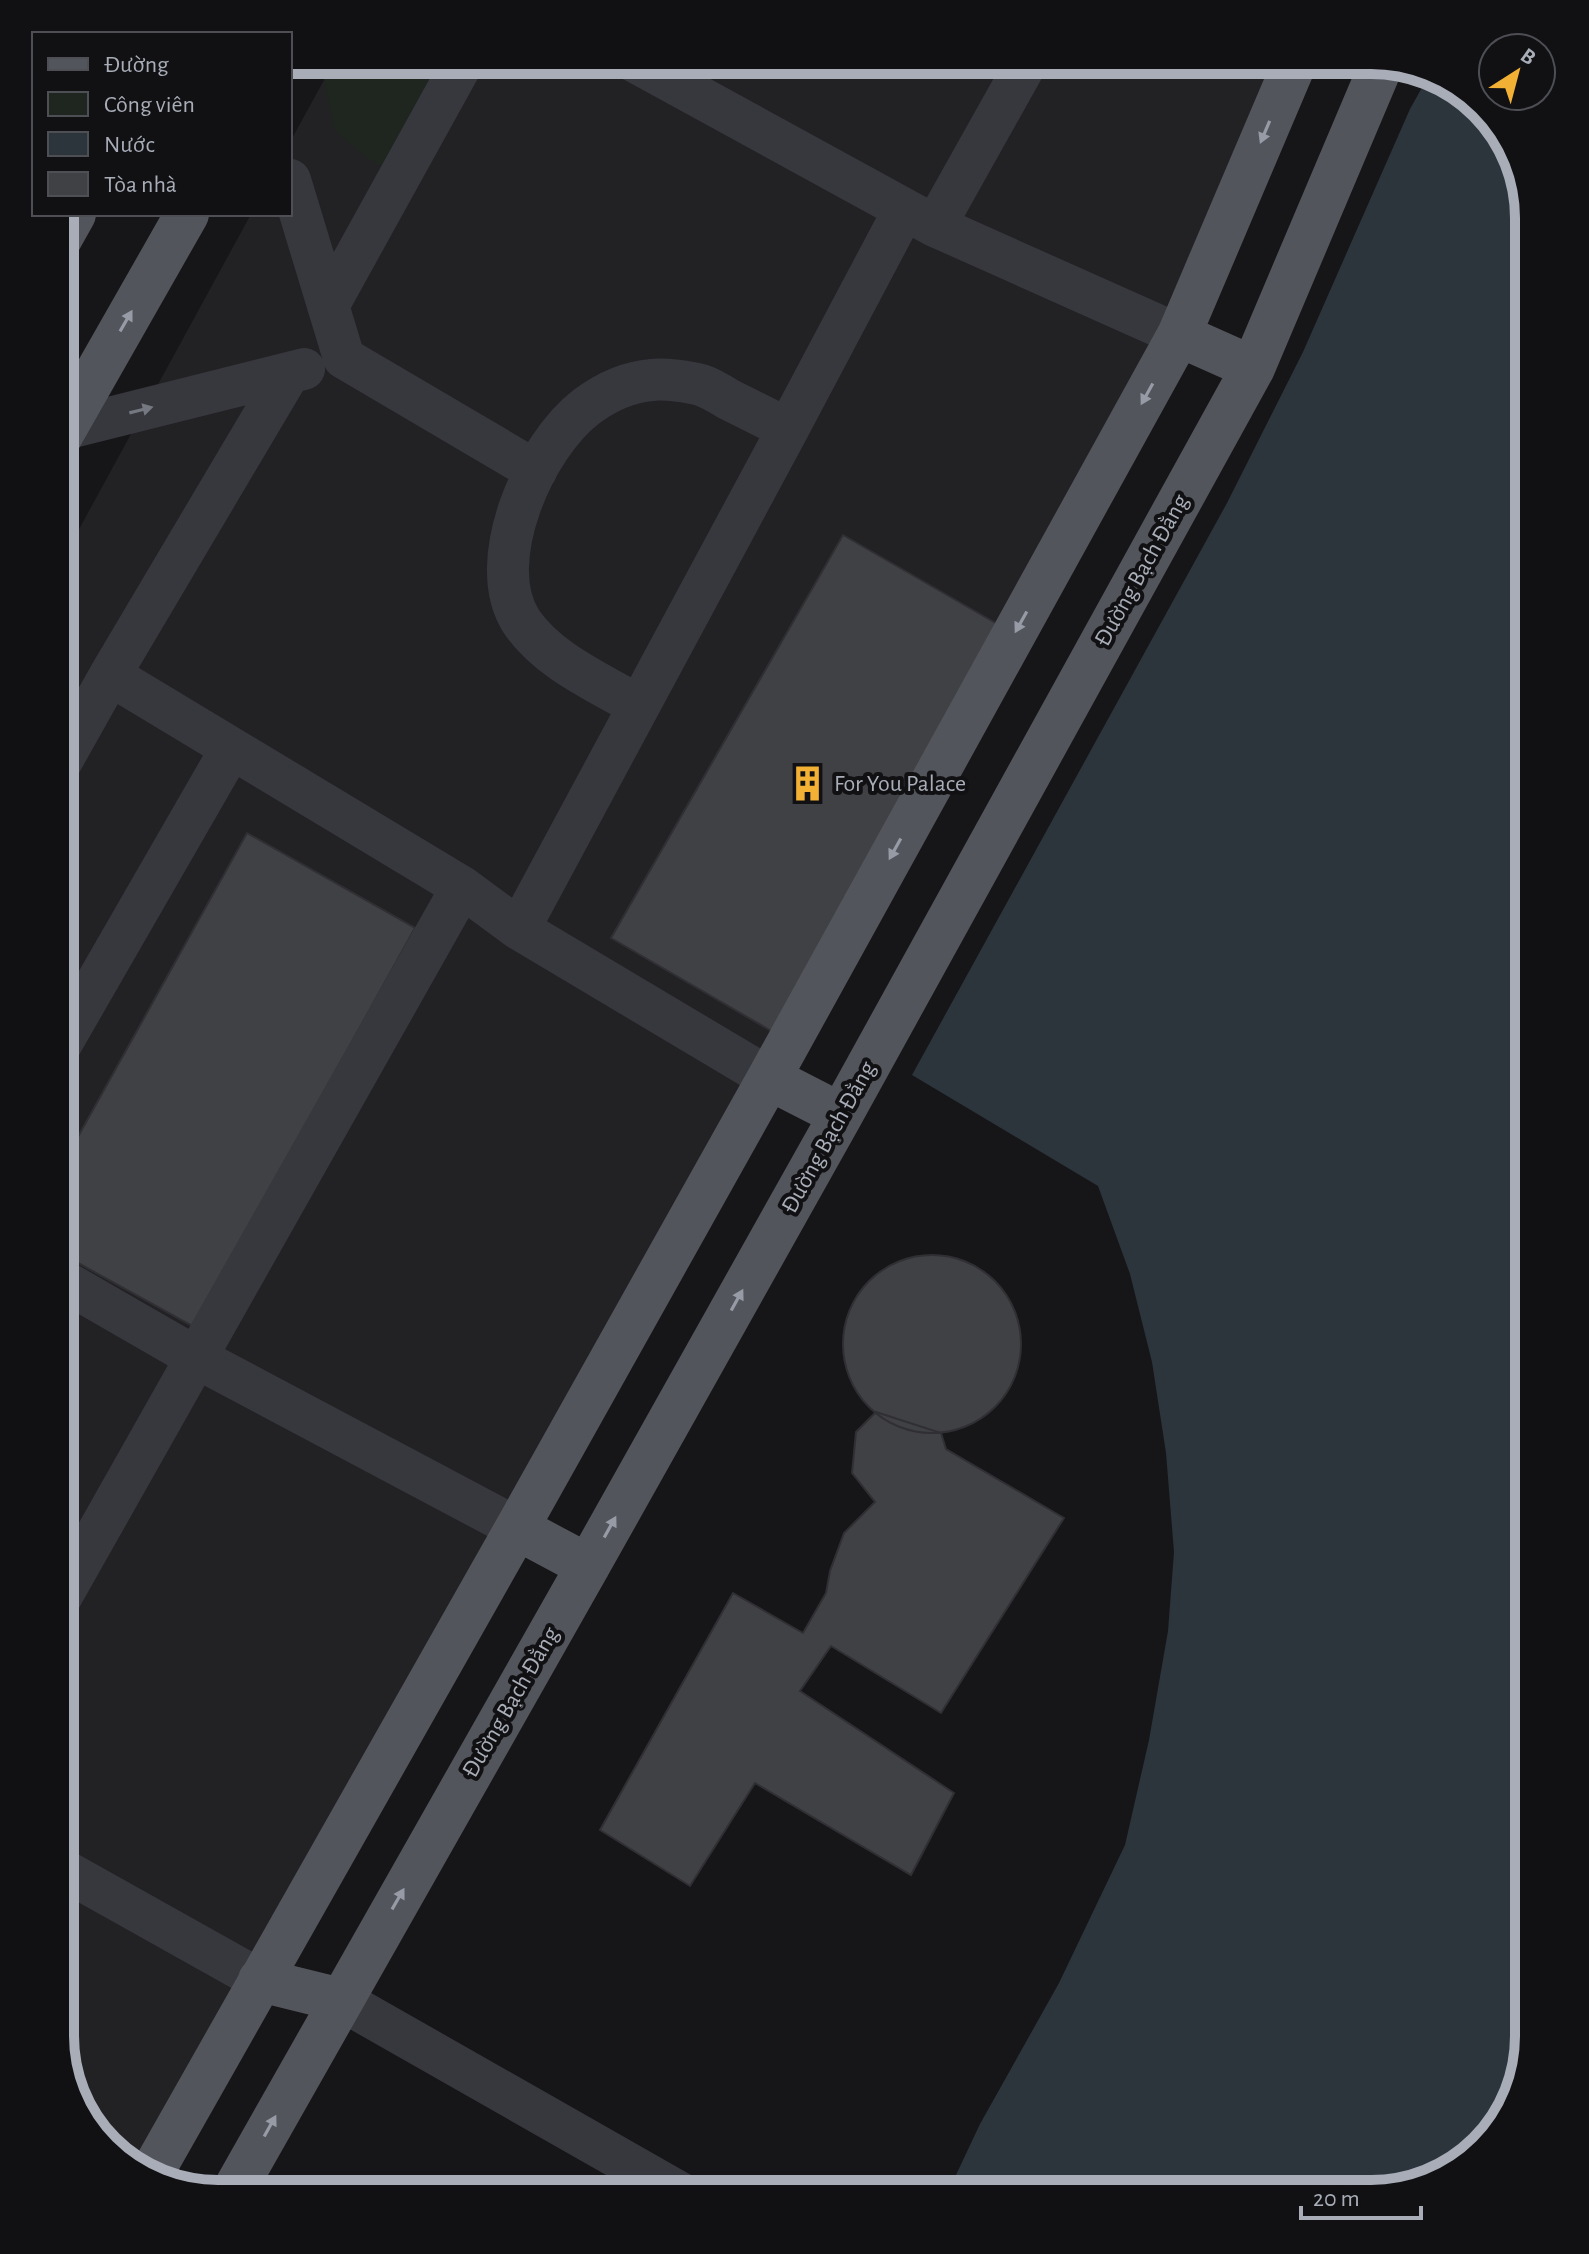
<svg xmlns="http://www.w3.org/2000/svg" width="1589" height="2254" viewBox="0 0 1589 2254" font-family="'Alegreya Sans',sans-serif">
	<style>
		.built { fill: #222225 }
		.green { fill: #1e261f }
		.water { fill: #2c353c }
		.building { fill: #404145; stroke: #303034; stroke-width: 2 }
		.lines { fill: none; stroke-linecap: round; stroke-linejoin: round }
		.minor { stroke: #37383d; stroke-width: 42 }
		.major { stroke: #53555c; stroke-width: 44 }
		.oneway { fill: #979ba6 }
		.oneway2 { fill: #757881 }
		.labels { text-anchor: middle; stroke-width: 8; stroke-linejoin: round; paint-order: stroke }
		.street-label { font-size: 24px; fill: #a8adb8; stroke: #111113 }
		.poi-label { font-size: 24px; fill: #a8adb8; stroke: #111113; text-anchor: start }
		.rim { fill: none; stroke: #a8adb8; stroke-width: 10 }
	</style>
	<rect width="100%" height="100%" fill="#161618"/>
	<path class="built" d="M 335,60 L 1306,60 L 1195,316 L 139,2173 L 81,2115 L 60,2036 L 60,564 L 251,214 L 290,214 L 290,142 Z"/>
	<path class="green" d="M 330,60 L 448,60 L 387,169 L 369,159 L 335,131 L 323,74 Z"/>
	<path class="water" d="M 1429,75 L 1450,81 L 1508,139 L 1529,218 L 1529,2036 L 1508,2115 L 1450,2173 L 1371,2194 L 947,2194 L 980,2124 L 1059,1983 L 1125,1845 L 1149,1740 L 1168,1631 L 1174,1552 L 1166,1453 L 1152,1362 L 1130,1274 L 1098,1186 L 912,1075 L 1227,503 L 1303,352 L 1410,109 Z"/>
	<path class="building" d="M 843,535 L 1006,629 L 773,1032 L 611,938 Z
		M 247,833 L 415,928 L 194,1327 L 60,1253 L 60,1169 Z
		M843 1344a89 89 0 1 1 178 0a89 89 0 1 1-178 0Z
		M 876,1412 L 941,1433 L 946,1449 L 1064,1518 L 941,1713 L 831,1646 L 800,1691 L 954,1793 L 911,1875 L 755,1783 L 690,1886 L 600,1830 L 733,1593 L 803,1633 L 826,1593 L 830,1571 L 844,1533 L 875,1502 L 852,1473 L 856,1432 Z"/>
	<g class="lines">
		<path class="minor" d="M 632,60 L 935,226 L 1179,335
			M 290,180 L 344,358 L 536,471
			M 935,226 L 1028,60
			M 328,306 L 464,60
			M 65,429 L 304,369
			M 110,675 L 462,887 L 519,929 L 769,1078
			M 639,706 C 598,682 548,661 521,621 C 483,561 535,446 586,407 C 606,392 627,382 652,380 C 663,378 690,382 701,385 C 710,388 720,394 728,399 C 748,409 768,419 788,429
			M 60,764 L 110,675 L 289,373
			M 519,929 L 788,429 L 904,210
			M 60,1046 L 231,749
			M 60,1279 L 197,1358 L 517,1528
			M 60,1599 L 462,887
			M 60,1868 L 260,1980
			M 341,2000 L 682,2194"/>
		<path class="major" d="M 60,239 L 74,214
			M 1179,335 L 1253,368
			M 60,437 L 187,214
			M 769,1078 L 841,1115
			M 517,1528 L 588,1566
			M 260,1980 L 341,2000
			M 150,2176 L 517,1528 L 769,1078 L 1179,335 L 1296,60
			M 232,2194 L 588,1566 L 841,1115 L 1253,368 L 1383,61"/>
	</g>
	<defs><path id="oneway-solid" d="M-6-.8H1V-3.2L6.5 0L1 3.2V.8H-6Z" transform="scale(2)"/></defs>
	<g class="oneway">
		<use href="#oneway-solid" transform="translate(1265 132) rotate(113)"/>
		<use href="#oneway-solid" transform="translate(126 321) rotate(-60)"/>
		<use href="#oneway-solid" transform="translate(1147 394) rotate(119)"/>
		<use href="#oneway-solid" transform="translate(1021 622) rotate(119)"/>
		<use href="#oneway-solid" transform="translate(895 849) rotate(119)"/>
		<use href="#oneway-solid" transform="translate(737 1300) rotate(-61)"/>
		<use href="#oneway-solid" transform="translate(610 1527) rotate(-61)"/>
		<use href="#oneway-solid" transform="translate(398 1899) rotate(-60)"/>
		<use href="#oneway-solid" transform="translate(270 2126) rotate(-61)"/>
	</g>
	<use class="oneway2" href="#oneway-solid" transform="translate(141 410) rotate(-14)"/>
	<defs>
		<symbol id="building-bare" viewBox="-9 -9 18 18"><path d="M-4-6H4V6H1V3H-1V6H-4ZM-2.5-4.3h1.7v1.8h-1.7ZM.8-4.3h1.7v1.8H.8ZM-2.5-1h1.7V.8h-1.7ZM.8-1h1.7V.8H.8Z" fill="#f2b134" stroke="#111113" stroke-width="2.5" paint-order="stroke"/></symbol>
	</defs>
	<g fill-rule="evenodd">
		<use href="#building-bare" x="782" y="758" width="51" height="51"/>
	</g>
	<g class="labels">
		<g class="street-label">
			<text transform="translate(1141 570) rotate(-61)" y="8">Đường Bạch Đằng</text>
			<text transform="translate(828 1137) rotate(-61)" y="8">Đường Bạch Đằng</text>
			<text transform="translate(510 1702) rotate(-60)" y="8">Đường Bạch Đằng</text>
		</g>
		<g class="poi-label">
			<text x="834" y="791">For You Palace</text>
		</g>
	</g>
	<path d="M0 0H1589V2254H0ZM218 74H1371A144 144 0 0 1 1515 218V2036A144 144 0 0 1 1371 2180H218A144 144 0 0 1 74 2036V218A144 144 0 0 1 218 74Z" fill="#111113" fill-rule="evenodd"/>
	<path class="rim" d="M218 74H1371A144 144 0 0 1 1515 218V2036A144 144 0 0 1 1371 2180H218A144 144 0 0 1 74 2036V218A144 144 0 0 1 218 74Z"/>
	<rect x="32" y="32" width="260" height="184" fill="#111113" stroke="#4d4f55" stroke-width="2"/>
	<rect x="48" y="58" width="40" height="12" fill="#53555c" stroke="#4d4f55" stroke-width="2"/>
	<text x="104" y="72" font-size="24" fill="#a8adb8">Đường</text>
	<rect x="48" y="92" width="40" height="24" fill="#1e261f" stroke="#4d4f55" stroke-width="2"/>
	<text x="104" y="112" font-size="24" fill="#a8adb8">Công viên</text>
	<rect x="48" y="132" width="40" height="24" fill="#2c353c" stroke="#4d4f55" stroke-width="2"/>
	<text x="104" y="152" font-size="24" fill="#a8adb8">Nước</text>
	<rect x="48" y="172" width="40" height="24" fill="#404145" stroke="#4d4f55" stroke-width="2"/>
	<text x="104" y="192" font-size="24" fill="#a8adb8">Tòa nhà</text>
	<g transform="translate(1517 72) rotate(36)"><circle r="38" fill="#111113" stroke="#4d4f55" stroke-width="2"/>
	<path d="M0-6L14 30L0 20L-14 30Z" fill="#f2b134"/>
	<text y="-12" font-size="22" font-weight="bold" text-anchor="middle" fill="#a8adb8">B</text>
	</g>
	<path d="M1301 2206v12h120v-12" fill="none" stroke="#a8adb8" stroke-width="4"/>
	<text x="1313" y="2206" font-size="24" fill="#a8adb8" stroke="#111113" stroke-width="6" paint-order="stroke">20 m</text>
</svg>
